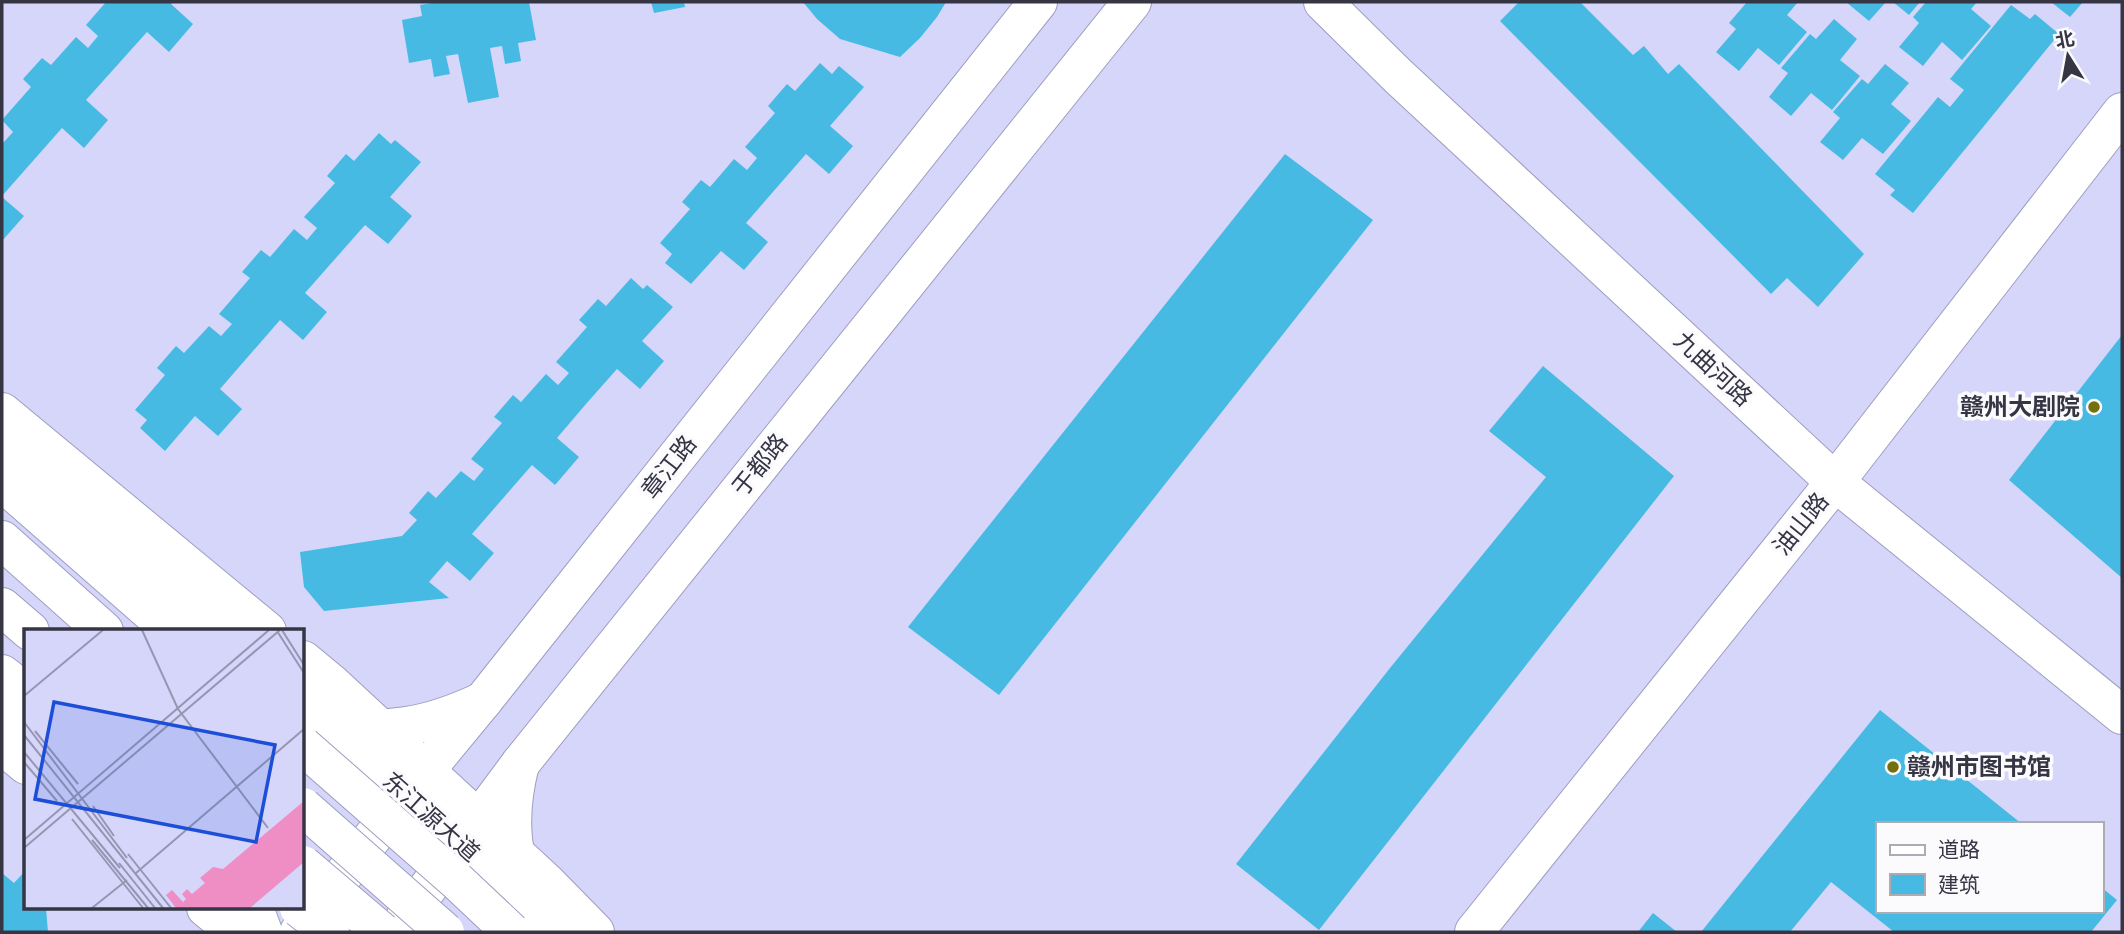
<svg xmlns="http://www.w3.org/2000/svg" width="2124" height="934" viewBox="0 0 2124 934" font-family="Figtree,'Noto Sans SC',sans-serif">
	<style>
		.building { fill: #47bae3 }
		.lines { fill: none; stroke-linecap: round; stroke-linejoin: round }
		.minor-casing { stroke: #9d9dc0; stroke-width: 40 }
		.major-casing { stroke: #9d9dc0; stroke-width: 40 }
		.highway-casing { stroke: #9d9dc0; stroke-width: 40 }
		.minor { stroke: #fff; stroke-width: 38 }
		.major { stroke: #fff; stroke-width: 38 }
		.highway { stroke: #fff; stroke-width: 38 }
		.highway-bridge-casing { stroke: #9d9dc0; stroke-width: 40; stroke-linecap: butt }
		.highway-bridge { stroke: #fff; stroke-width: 38 }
		.poi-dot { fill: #746f0f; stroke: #fbfbfe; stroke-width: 2.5 }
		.labels { text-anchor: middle; stroke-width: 7; stroke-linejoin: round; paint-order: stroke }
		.street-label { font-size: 24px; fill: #353544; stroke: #fbfbfe }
		.poi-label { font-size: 24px; font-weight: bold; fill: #353544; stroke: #fbfbfe; text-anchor: end }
		.inset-road { fill: none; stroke: #9696b2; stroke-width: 2 }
		.view { fill: #1d4ed8; fill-opacity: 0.15; stroke: #1d4ed8; stroke-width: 3.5 }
		.inset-edge { fill: none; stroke: #353544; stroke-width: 3.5 }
	</style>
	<rect width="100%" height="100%" fill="#d6d6fb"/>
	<path class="building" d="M 106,2 L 174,2 L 171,4 L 193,24 L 169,52 L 147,32 L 86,100 L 108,120 L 84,148 L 62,128 L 2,196 L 2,144 L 13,132 L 2,120 L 31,87 L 23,79 L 42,58 L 51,65 L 76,37 L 88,48 L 98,36 L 86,25 Z
		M 438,2 L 529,2 L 536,40 L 518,43 L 521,61 L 505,64 L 502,46 L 490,48 L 499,97 L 468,103 L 458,54 L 446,56 L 450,74 L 434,77 L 431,59 L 409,63 L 402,20 L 422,16 L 420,5 Z
		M 651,2 L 684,2 L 685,7 L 654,13 Z
		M 803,2 L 946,2 L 937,17 L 920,38 L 900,57 L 840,39 L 817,19 Z
		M 1519,2 L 1580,2 L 1633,55 L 1644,46 L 1668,74 L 1679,64 L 1864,254 L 1818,307 L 1787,278 L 1771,294 L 1500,21 Z
		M 1747,2 L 1798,2 L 1787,15 L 1807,32 L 1779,65 L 1758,48 L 1739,71 L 1716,52 L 1736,29 L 1729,23 Z
		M 1846,2 L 1886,2 L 1869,21 Z
		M 1893,2 L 1920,2 L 1909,15 Z
		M 1926,2 L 1977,2 L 1971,9 L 1991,26 L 1962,60 L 1942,42 L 1923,66 L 1899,47 L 1919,23 L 1913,17 Z
		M 2051,2 L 2083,2 L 2070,17 Z
		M 2011,5 L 2030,19 L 2035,14 L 2059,34 L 1913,213 L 1890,195 L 1895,190 L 1875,174 L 1938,97 L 1950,107 L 1964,90 L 1950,79 Z
		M 1834,19 L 1857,39 L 1840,60 L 1860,76 L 1832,110 L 1811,93 L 1791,116 L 1769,97 L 1788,73 L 1781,68 L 1810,34 L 1816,39 Z
		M 820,63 L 832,74 L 839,66 L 864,87 L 830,126 L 853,146 L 829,174 L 806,154 L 746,223 L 768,242 L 744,270 L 721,251 L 691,284 L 665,263 L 672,254 L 660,243 L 690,209 L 682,202 L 701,180 L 710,187 L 734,159 L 747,170 L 757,158 L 745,147 L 775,113 L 768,106 L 787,84 L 795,91 Z
		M 1885,64 L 1909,83 L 1891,104 L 1911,121 L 1883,154 L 1862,138 L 1843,160 L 1820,142 L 1840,118 L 1833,112 L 1862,79 L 1868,84 Z
		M 379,133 L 391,144 L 395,140 L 421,162 L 390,197 L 412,216 L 388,244 L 365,225 L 305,293 L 327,312 L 303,340 L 280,320 L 220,389 L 242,409 L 218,436 L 195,416 L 165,451 L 140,428 L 147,420 L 135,410 L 165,375 L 157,368 L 176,346 L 184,353 L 209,326 L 221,336 L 232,324 L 219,314 L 250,278 L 242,272 L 261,250 L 270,257 L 294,229 L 307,240 L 317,228 L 304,217 L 335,183 L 327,176 L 346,154 L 354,161 Z
		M 1285,154 L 1373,220 L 999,695 L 908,627 Z
		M 2,197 L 24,216 L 2,241 Z
		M 631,278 L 643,289 L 647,285 L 673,307 L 642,341 L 664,361 L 640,389 L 617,369 L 586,404 L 557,438 L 579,457 L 555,485 L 532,465 L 472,534 L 494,553 L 470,581 L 447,561 L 429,582 L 449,598 L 324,611 L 304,587 L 300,552 L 402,536 L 417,520 L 409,513 L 428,491 L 436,498 L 461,471 L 474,481 L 484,469 L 471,459 L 502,423 L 494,417 L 513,395 L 521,402 L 546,374 L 558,385 L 569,373 L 556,362 L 587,327 L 579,320 L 598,299 L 606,306 Z
		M 2122,335 L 2122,578 L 2009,480 Z
		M 1543,366 L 1674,476 L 1319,930 L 1236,864 L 1390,668 L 1546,477 L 1489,431 Z
		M 1880,710 L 2022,824 L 1877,824 L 1877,911 L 2101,911 L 2101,887 L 2117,900 L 2091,932 L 1894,932 L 1831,882 L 1790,932 L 1701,932 Z
		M 26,870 L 26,908 L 46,908 L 48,932 L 2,932 L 2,873 L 14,883 Z
		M 1653,913 L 1677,932 L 1638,932 Z"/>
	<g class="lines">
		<defs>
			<path id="minor" d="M 1323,2 L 1398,76 L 1835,482 L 2122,715
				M 2,412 L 267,631
				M 303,660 L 332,684 L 548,884 L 595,932
				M 2,745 L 26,765
				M 206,908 L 236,932
				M 1474,932 L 1835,482 L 2122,112"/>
			<path id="major" d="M 2,450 L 215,631
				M 2,705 L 26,724
				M 303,705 L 407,793 L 557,932
				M 299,932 L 407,793 L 483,701 L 1038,2
				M 395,932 L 520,764 L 1132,2"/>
			<path id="highway" d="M 2,482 L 172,631
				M 2,540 L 104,631
				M 2,607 L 30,631
				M 2,674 L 26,693
				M 326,725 C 386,734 428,727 483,701
				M 520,764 C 506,820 510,861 537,913
				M 254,908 L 263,932"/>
		</defs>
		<use href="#minor" class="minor-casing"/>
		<use href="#major" class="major-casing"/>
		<use href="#highway" class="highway-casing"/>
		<use href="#minor" class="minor"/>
		<use href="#major" class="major"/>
		<use href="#highway" class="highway"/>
		<defs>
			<path id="highway-bridge" d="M 303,746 L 458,882 L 511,932
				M 303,807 L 445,932
				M 303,865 L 382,932
				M 299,908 L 330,932"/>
		</defs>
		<use href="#highway-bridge" class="highway-bridge-casing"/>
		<use href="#highway-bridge" class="highway-bridge"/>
	</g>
	<g class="poi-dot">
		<circle cx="2094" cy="407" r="7"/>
		<circle cx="1893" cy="767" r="7"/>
	</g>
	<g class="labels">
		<g class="street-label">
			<text transform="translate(1713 369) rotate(43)" y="8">九曲河路</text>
			<text transform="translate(760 465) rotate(-51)" y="8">于都路</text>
			<text transform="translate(669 467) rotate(-52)" y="8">章江路</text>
			<text transform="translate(1801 524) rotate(-51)" y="8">油山路</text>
			<text transform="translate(431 817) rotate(42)" y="8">东江源大道</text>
		</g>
		<g class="poi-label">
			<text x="2080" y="415">赣州大剧院</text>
			<text x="1907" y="775" text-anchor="start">赣州市图书馆</text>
		</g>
	</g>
	<g transform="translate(24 629)">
		<rect width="280" height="280" fill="#d6d6fb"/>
		<path d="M 280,172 L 280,233 L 226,279 L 152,279 L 142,266 L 148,261 L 159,273 L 162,270 L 158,265 L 163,260 L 168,265 L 181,254 L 176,249 L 189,238 L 199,240 Z" fill="#ef8dc5"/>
		<path class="inset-road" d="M 118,1 L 154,80 L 244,199M 258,1 L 280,36M 253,2 L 280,44M 0,67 L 79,1M 0,93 L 103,229M 11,102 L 54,155M 0,106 L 139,279M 0,123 L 96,239M 0,133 L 33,172M 69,177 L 90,207M 48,190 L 119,279M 0,211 L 245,1M 68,211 L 124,279M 0,219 L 256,1M 104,225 L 147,279M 95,234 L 131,279M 112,244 L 280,100M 68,279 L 103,251"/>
		<path class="view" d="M 30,73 L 251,116 L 232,213 L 11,170 Z"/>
		<rect width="280" height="280" class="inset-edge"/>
	</g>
	<rect width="2124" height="934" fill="none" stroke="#353544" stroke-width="7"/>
	<rect x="1876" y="822" width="228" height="91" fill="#fbfbfe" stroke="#acacb4" stroke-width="2"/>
	<rect x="1890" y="845" width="35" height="10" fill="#ffffff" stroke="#acacb4" stroke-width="2"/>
	<text x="1938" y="857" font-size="21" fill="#353544">道路</text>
	<rect x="1890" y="874" width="35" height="21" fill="#47bae3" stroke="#acacb4" stroke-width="2"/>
	<text x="1938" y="892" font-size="21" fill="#353544">建筑</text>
	<g transform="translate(2068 56) rotate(349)" stroke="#fbfbfe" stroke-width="5" paint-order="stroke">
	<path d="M0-5L12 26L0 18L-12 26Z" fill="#353544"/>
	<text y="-10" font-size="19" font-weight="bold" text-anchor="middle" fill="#353544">北</text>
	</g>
</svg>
